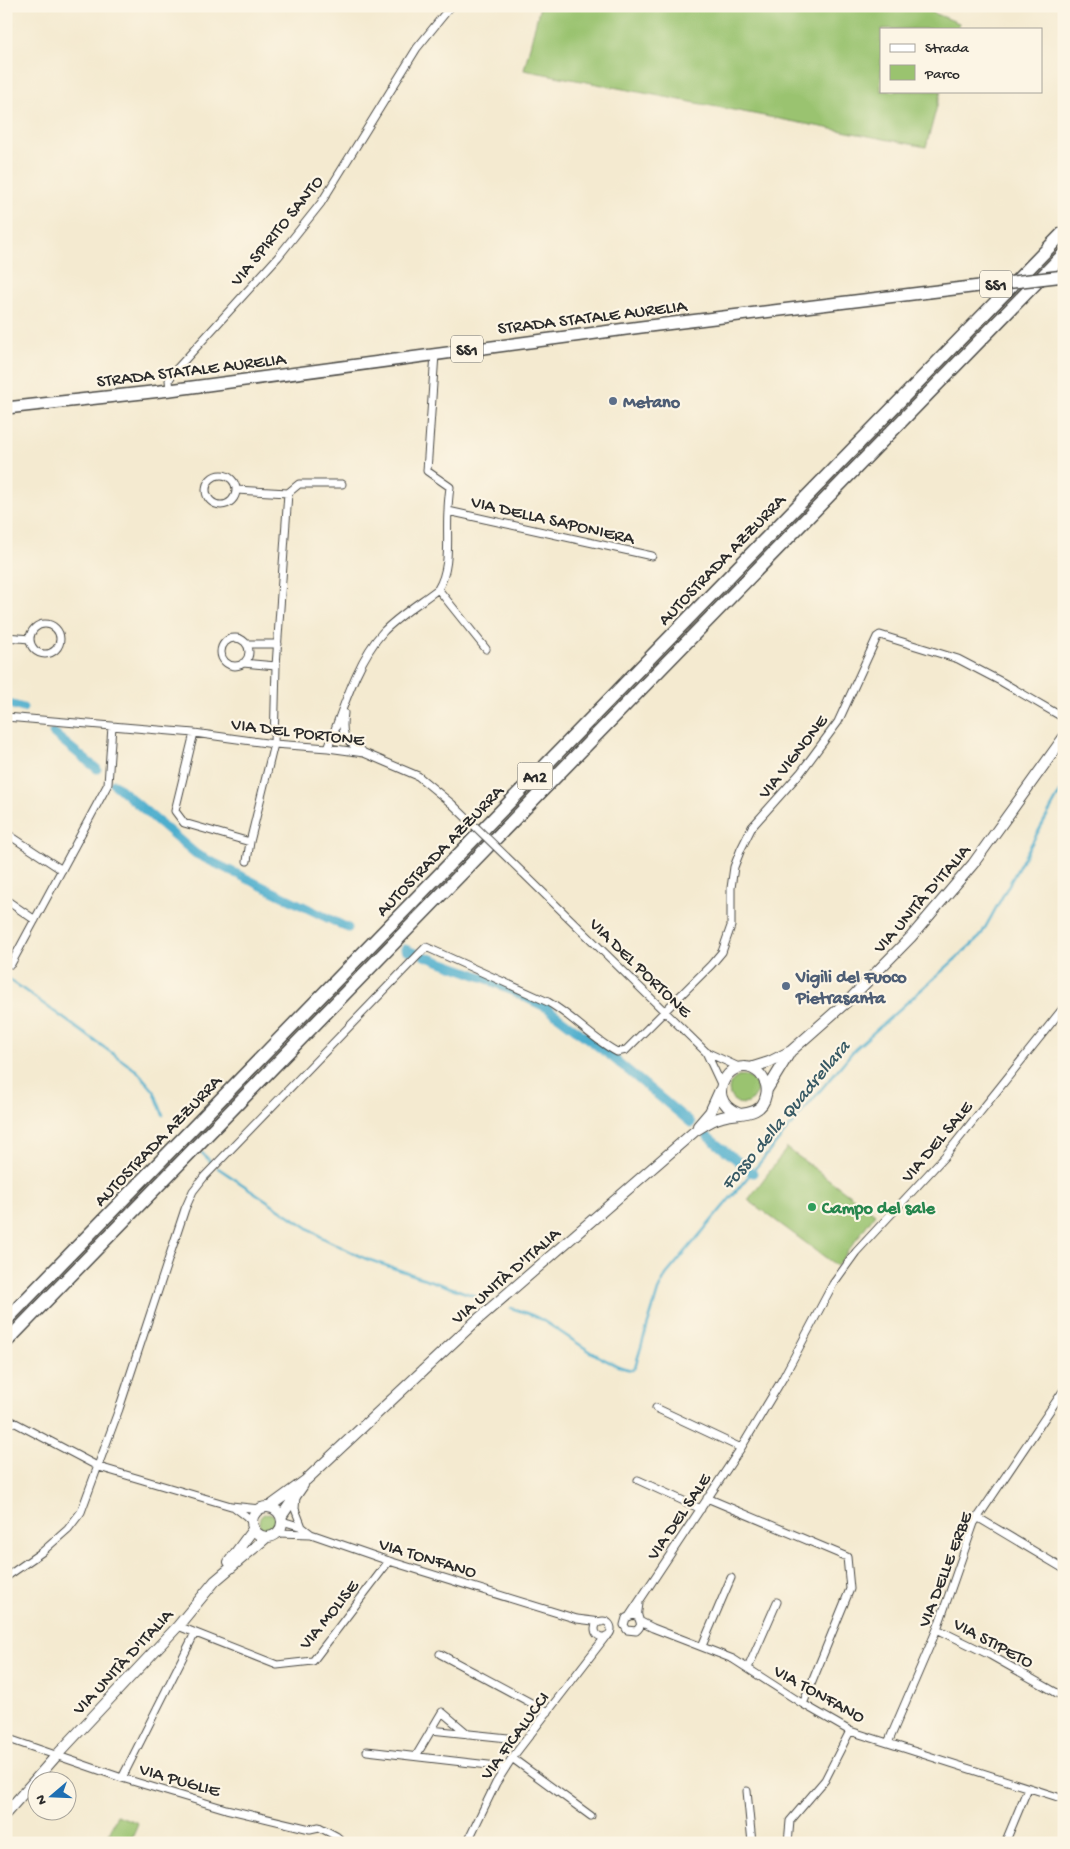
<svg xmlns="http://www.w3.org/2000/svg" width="1070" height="1849" viewBox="0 0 1070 1849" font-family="'Gochi Hand',sans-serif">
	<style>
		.green { fill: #9ac36f; stroke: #62774d }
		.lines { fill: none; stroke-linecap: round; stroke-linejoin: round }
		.stream { stroke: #4eaecd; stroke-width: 2.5 }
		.canal { stroke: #4eaecd; stroke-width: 9 }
		.street-casing { stroke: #494844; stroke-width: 9 }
		.secondary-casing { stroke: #494844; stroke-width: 12 }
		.primary-casing { stroke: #494844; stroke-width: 14 }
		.highway-casing { stroke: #494844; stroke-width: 15 }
		.street { stroke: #fff; stroke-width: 7 }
		.secondary { stroke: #fff; stroke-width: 10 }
		.primary { stroke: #fff; stroke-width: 11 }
		.highway { stroke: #fff; stroke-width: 12 }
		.street-bridge-casing { stroke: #494844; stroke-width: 9; stroke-linecap: butt }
		.primary-bridge-casing { stroke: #494844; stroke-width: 14; stroke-linecap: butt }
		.street-bridge { stroke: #fff; stroke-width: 7 }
		.primary-bridge { stroke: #fff; stroke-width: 11 }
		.service-dot { fill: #5c6f8a; stroke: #fcf5e5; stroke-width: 2 }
		.leisure-dot { fill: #2e9e5b; stroke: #fcf5e5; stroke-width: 2 }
		.labels { text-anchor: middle; stroke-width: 4.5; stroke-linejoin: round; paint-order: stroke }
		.shield { fill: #fcf5e5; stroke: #6a6863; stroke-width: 1 }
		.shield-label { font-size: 16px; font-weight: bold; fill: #2b2b2b }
		.street-label { font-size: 18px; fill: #2b2b2b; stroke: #fcf5e5 }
		.service-label { font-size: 18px; font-weight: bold; fill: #4e5e75; stroke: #fcf5e5; text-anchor: start }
		.leisure-label { font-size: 18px; font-weight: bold; fill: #27864d; stroke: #fcf5e5; text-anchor: start }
		.water-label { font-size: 19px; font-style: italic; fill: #375964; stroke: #fcf5e5 }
	</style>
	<rect width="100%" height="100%" fill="#fcf5e5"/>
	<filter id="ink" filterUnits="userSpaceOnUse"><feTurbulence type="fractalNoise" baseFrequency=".02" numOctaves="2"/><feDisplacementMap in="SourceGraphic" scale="10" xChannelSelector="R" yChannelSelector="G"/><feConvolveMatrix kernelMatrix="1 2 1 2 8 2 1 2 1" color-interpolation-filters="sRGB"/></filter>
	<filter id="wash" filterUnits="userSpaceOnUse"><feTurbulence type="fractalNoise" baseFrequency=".0096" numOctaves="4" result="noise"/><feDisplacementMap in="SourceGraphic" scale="20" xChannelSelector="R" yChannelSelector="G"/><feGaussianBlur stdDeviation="1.12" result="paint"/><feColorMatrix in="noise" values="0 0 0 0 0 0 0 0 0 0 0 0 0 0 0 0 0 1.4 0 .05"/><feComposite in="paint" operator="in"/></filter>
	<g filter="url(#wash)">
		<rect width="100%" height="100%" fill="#f4ead0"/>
		<path class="green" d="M 540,6 L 916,6 L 959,23 L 958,29 L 881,29 L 881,91 L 941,91 L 926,147 L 524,70 Z
			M729 1090a14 14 0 1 1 28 0a14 14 0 1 1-28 0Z
			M 787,1148 L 875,1214 L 837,1266 L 748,1200 Z
			M259 1522a9 9 0 1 1 18 0a9 9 0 1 1-18 0Z
			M 117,1815 L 138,1823 L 130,1843 L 105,1843 Z"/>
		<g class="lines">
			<path class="stream" d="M 6,977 L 137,1071 L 154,1091 L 163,1115
				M 202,1153 L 211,1162
				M 218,1168 L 323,1238 L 364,1258 L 487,1300
				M 511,1308 C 521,1311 531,1314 540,1319 C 563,1332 607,1367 632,1370 L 635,1367 L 658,1291 L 666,1275 L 854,1050 L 980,937 L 1064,785"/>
			<path class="canal" d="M 6,703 L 23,708
				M 53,733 L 97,769
				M 114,784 L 196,854 L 348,928
				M 405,949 L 415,953
				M 424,956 L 485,978 L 547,1008 L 613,1058 L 691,1123
				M 708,1137 L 753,1173"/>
		</g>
	</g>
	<g filter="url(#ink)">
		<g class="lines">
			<defs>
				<path id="street" d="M 435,354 L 427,471 L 450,487 C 449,495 448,503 448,511 C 446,537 452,566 438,589
					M 170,390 L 169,380 L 173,373 L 278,257 L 321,203 L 417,48 L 451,6
					M206 490a15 15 0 1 1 30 0a15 15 0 1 1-30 0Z
					M 236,490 L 288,493 L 299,484 L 342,484
					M 448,511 L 652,556
					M30 639a15 15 0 1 1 30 0a15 15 0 1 1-30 0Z
					M 6,637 L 30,639
					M221 652a14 14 0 1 1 28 0a14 14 0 1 1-28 0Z
					M 247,644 L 278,644
					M 243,663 L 276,666
					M 344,713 C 341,735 343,739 362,751
					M 6,717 L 194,733 L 274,744 L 328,748 L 364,753 L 418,776 L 452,804
					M 194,733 L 175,811 L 184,823 L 250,842
					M 328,748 C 342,712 357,660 383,632 C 397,617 421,602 438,589 L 486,649
					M 6,833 L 62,870
					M 247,861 L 250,842 L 274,744 L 276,666 L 288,493
					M 522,872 L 706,1052 L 721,1084
					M 6,900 L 35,920
					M 11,964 L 108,784 L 112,726
					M 706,1052 L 741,1068
					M 656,1408 L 741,1448
					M 6,1418 L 99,1467 L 231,1506 L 260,1509
					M 638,1480 L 701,1509
					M 296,1496 L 295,1509 L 302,1527
					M 707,1498 L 847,1557 L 850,1589 L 803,1704
					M 234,1507 L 246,1516 L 252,1522
					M 977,1517 L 1064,1569
					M 282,1521 L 302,1527 L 311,1534 L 389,1561 L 577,1619 L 601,1622
					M 277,1533 L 311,1534
					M 6,1577 L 42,1552 L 68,1529 L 81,1512 L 119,1409 L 185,1209 L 193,1191 L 204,1177 L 426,947 L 548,1002 C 573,1016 592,1039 617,1052 L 626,1050 L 711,965 L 722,952 L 731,926 L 731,888 L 734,867 L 741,849 L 752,827 L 801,772 L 838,722 L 877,637 L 880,635 L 958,659 L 1002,682 L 1064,718
					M 630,1615 L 741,1448 L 783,1378 L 833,1284 L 856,1252 L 945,1156 L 1064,1007
					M 638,1617 L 633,1615 L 626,1618 L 624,1625 L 627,1630 L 636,1631 C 643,1625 640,1623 638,1616 C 637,1612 639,1607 639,1603
					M595 1629a8 8 0 1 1 16 0a8 8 0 1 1-16 0Z
					M 641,1622 L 653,1628 L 733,1659 L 803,1704 L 850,1731 L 1064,1799
					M 178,1626 L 277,1665 L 313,1661 L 389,1561
					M 937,1629 L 990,1655 L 1064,1697
					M 702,1646 L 731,1578
					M 440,1654 L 548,1712
					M 748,1668 L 777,1602
					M 431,1730 L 508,1738
					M 6,1738 L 122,1778 L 226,1809 L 310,1829 L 319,1827 L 336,1836 L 344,1843
					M 888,1743 L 937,1629 L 974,1523 L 1063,1391
					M 367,1751 L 506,1767
					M 416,1756 L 442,1712 L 468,1734
					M 512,1758 L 591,1816
					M 122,1778 L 195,1633
					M 747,1791 L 752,1843
					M 467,1843 L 496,1783 L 512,1758 L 606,1636
					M 788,1843 L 790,1821 L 825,1780 L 850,1731
					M 1005,1843 L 1028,1788"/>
				<path id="secondary" d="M 750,1068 L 769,1062 L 791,1051 L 851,998 L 911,937 L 973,864 L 1064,737
					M 767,1090 L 789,1054
					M 698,1126 L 710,1112 L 720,1090
					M 269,1507 L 306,1480 L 477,1320 L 695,1131 C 703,1126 712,1119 722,1117 C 738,1112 762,1118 766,1095 C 768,1088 765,1080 760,1074 C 734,1049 700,1098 738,1113
					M252 1522a15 15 0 1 1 30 0a15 15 0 1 1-30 0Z
					M 281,1517 L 303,1485
					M 229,1562 L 254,1528
					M 6,1813 L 57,1755 L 178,1626 L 215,1581 L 267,1537"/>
				<path id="primary" d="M 6,408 L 170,390 L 641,327 L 929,292"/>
				<path id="highway" d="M 6,1320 L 1064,232
					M 6,1342 L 1064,254"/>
			</defs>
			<use href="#street" class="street-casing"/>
			<use href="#secondary" class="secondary-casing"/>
			<use href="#primary" class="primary-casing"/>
			<use href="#highway" class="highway-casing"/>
			<use href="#street" class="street"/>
			<use href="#secondary" class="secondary"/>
			<use href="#primary" class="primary"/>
			<use href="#highway" class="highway"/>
			<defs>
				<path id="street-bridge" d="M 452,804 L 522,872"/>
				<path id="primary-bridge" d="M 929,292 L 1064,276"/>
			</defs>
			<use href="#street-bridge" class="street-bridge-casing"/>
			<use href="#primary-bridge" class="primary-bridge-casing"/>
			<use href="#street-bridge" class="street-bridge"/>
			<use href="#primary-bridge" class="primary-bridge"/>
		</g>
	</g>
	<g class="service-dot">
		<circle cx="613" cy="401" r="5"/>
		<circle cx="786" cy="986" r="5"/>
	</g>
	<circle class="leisure-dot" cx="812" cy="1207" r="5"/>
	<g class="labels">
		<g class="shield">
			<rect x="980" y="270.5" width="32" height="27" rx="4"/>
			<rect x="451" y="335.5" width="32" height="27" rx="4"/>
			<rect x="517.5" y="762.5" width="35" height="27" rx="4"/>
		</g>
		<g class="shield-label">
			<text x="996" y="290">SS1</text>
			<text x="467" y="355">SS1</text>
			<text x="535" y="782">A12</text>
		</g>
		<g class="street-label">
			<text transform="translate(276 230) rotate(-51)" y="6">VIA SPIRITO SANTO</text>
			<text transform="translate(592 316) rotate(-7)" y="6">STRADA STATALE AURELIA</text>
			<text transform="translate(191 369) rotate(-7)" y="6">STRADA STATALE AURELIA</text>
			<text transform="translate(553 519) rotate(13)" y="6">VIA DELLA SAPONIERA</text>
			<text transform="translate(721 559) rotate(-46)" y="6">AUTOSTRADA AZZURRA</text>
			<text transform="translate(298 731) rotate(7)" y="6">VIA DEL PORTONE</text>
			<text transform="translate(792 756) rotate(-52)" y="6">VIA VIGNONE</text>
			<text transform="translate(439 850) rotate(-46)" y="6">AUTOSTRADA AZZURRA</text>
			<text transform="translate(921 898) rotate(-49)" y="6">VIA UNITÀ D'ITALIA</text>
			<text transform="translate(641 967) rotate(44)" y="6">VIA DEL PORTONE</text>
			<text transform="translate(157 1140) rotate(-46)" y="6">AUTOSTRADA AZZURRA</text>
			<text transform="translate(936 1141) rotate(-50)" y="6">VIA DEL SALE</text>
			<text transform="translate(505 1275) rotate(-41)" y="6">VIA UNITÀ D'ITALIA</text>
			<text transform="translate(678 1516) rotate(-56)" y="6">VIA DEL SALE</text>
			<text transform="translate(428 1557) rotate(17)" y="6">VIA TONFANO</text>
			<text transform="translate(944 1569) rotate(-69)" y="6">VIA DELLE ERBE</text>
			<text transform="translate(328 1614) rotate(-51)" y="6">VIA MOLISE</text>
			<text transform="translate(994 1642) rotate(28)" y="6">VIA STIPETO</text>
			<text transform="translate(122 1661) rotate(-47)" y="6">VIA UNITÀ D'ITALIA</text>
			<text transform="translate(820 1693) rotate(29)" y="6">VIA TONFANO</text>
			<text transform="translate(514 1735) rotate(-54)" y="6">VIA FICALUCCI</text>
			<text transform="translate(180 1779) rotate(16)" y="6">VIA PUGLIE</text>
		</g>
		<g class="service-label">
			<text x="623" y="407">Metano</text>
			<text x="796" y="982">Vigili del Fuoco<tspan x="796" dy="21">Pietrasanta</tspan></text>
		</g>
		<g class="leisure-label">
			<text x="822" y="1213">Campo del sale</text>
		</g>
		<g class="water-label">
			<text transform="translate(784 1114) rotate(-50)" y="7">Fosso della Quadrellara</text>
		</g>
	</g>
	<rect width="1070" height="1849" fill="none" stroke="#fcf5e5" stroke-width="25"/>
	<rect x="880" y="28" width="162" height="65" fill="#fcf5e5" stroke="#a8a49b"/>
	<rect x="890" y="44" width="25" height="8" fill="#ffffff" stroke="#a8a49b"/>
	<text x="925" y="52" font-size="15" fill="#2b2b2b">Strada</text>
	<rect x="890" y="65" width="25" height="15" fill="#9ac36f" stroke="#a8a49b"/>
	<text x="925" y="78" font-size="15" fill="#2b2b2b">Parco</text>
	<g transform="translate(52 1796) rotate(251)"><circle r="24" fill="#fcf5e5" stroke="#a8a49b"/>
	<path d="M0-4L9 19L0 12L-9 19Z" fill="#1f6fb2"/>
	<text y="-8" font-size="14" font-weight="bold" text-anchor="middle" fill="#2b2b2b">N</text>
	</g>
</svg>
